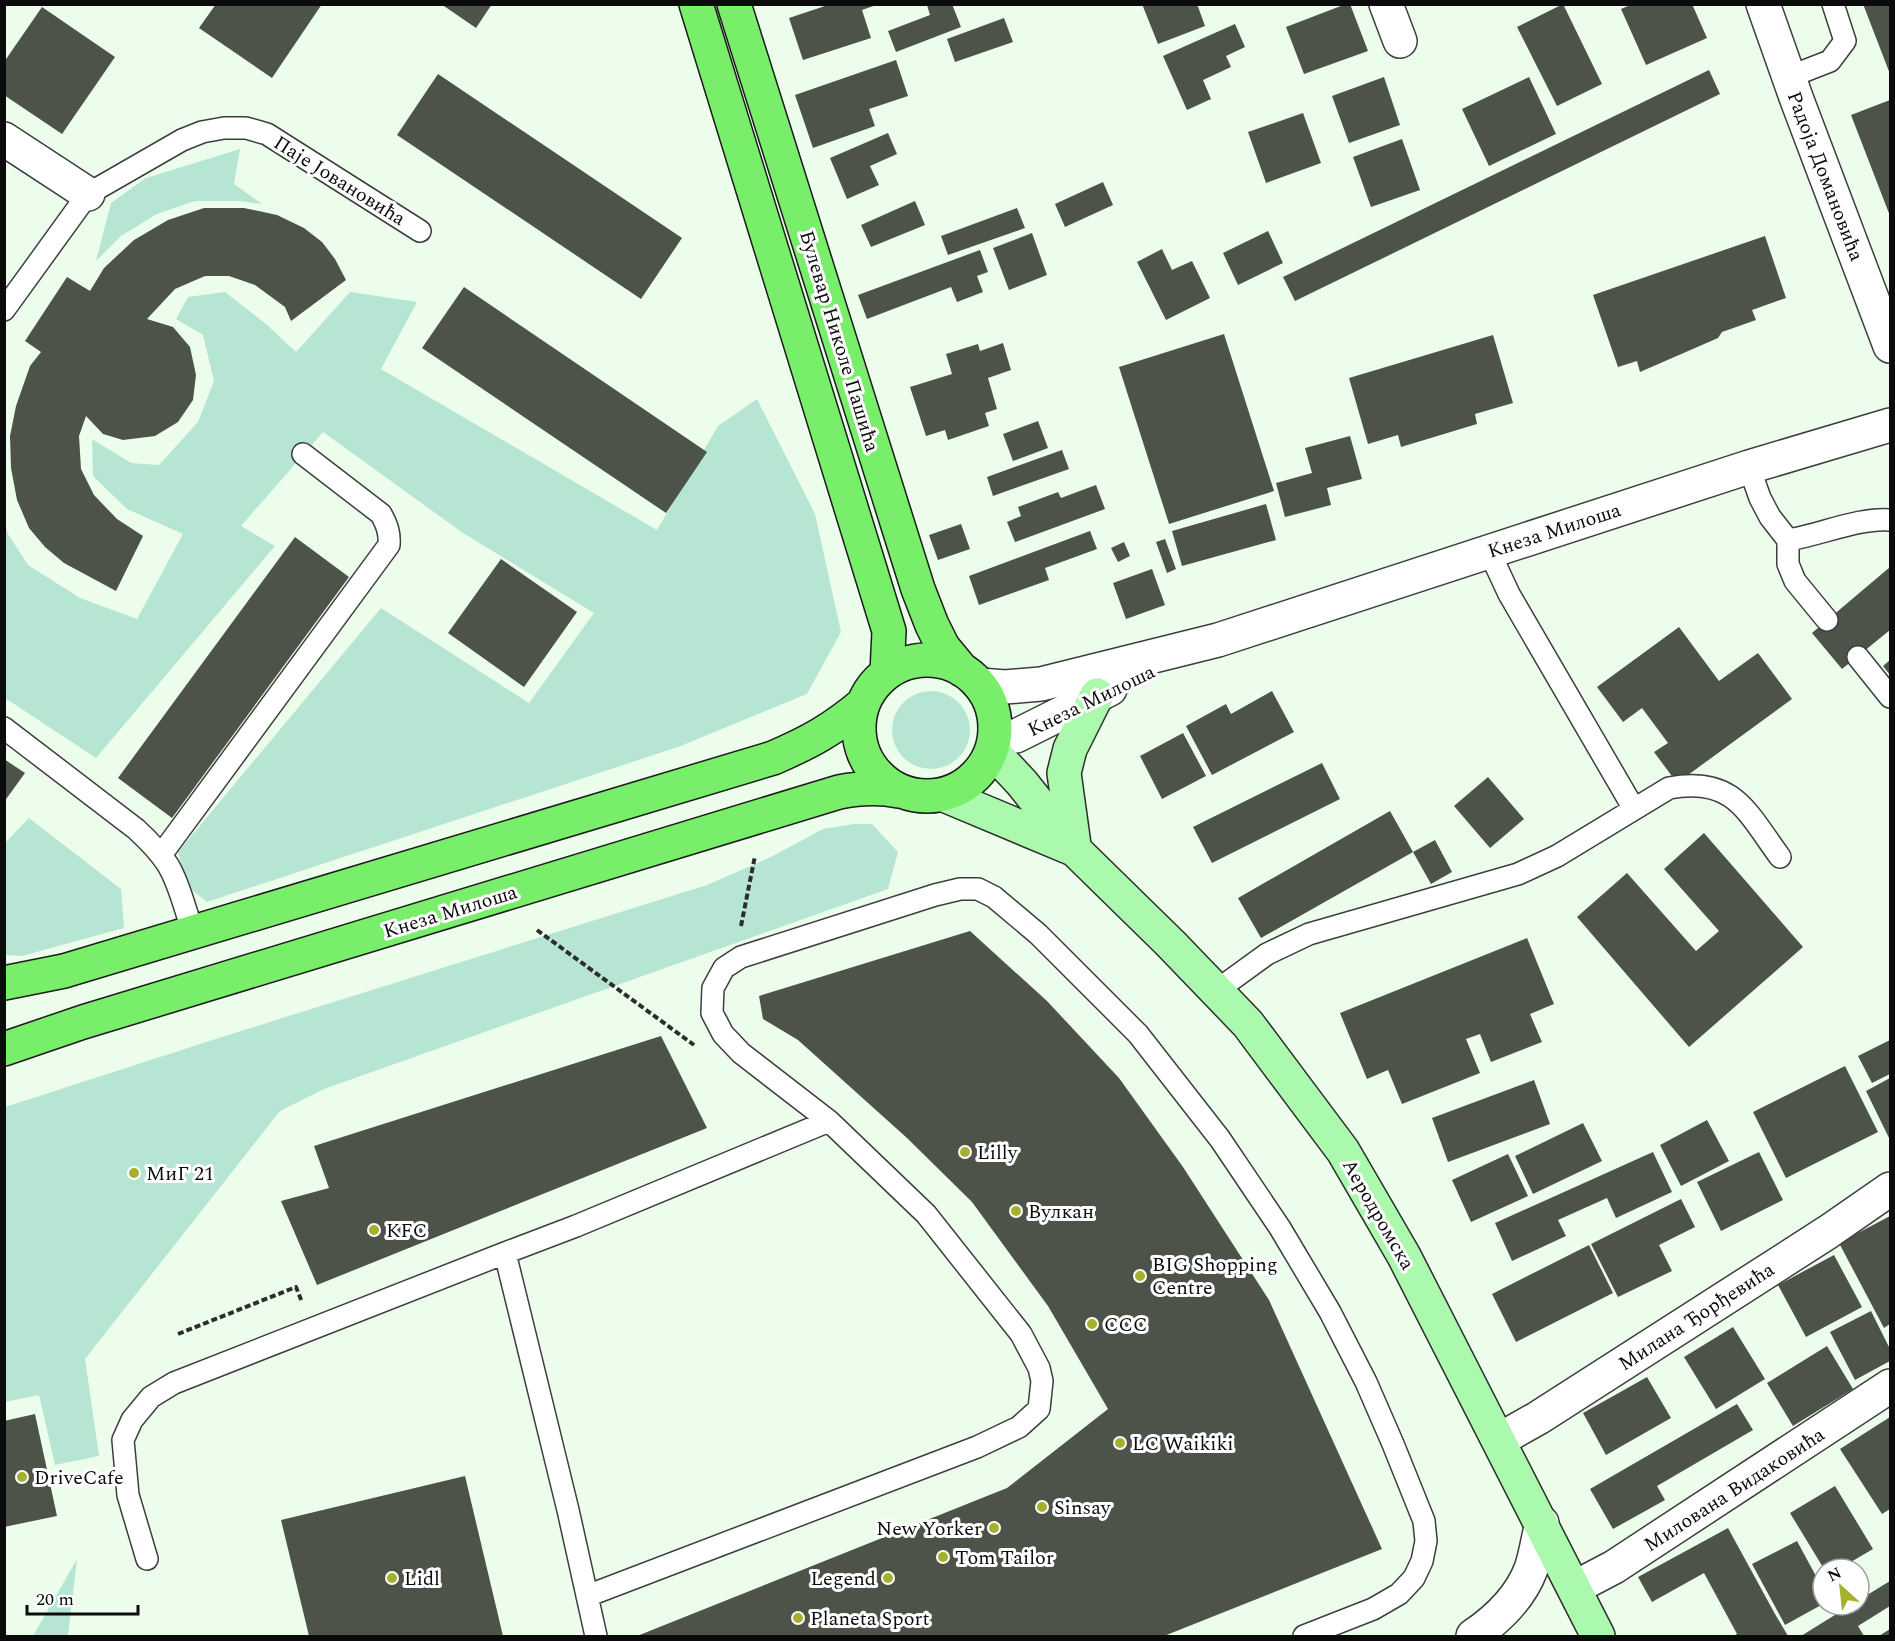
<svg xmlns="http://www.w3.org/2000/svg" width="1895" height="1641" viewBox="0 0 1895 1641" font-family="Spectral,serif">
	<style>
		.green { fill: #b7e5d4 }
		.building { fill: #4d5348 }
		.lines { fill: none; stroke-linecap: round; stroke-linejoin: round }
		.lane-casing { stroke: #3e3e3e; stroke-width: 24 }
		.street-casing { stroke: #3e3e3e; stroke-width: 36 }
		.secondary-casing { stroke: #2d2d2d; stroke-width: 36 }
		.primary-casing { stroke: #1c1c1c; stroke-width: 36 }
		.path { stroke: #2d2d2d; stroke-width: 4; stroke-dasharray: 6 3; stroke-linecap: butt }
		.lane { stroke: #fff; stroke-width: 21 }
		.street { stroke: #fff; stroke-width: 33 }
		.secondary { stroke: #aaf9ad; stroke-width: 33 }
		.primary { stroke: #78ee6a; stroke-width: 33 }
		.poi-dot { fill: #a4b02e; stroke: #fff; stroke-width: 2 }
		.labels { text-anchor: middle; stroke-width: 6; stroke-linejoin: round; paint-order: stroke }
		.street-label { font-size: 20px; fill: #0b0b0b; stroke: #fff }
		.poi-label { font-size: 20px; fill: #0b0b0b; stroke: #fff; text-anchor: start }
	</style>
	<rect width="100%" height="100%" fill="#ecfeeb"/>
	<path class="green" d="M 240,149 L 234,184 L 262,204 L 239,201 L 195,201 L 157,214 L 121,236 L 96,261 L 111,203 L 146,178 Z
		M 225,292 L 266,324 L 296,352 L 350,292 L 417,302 L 381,369 L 657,530 L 718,426 L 757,399 L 815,514 L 841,632 L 807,694 L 678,747 L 207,902 L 187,886 L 178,852 L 381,608 L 529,703 L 594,613 L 463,533 L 323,432 L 241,526 L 275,546 L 96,758 L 5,698 L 4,522 L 8,534 L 28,565 L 80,598 L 137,619 L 183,534 L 127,509 L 93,476 L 92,439 L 131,463 L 159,465 L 198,422 L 214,381 L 203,335 L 176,319 L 188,297 Z
		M892 730a39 39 0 1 1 78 0a39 39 0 1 1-78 0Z
		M 29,818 L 121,889 L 124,928 L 22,956 L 5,955 L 5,843 Z
		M 854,824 L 872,824 L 898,852 L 888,889 L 324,1089 L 280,1111 L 85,1359 L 99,1456 L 55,1465 L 39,1395 L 5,1402 L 5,1107 L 225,1036 L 707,885 L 771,857 L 823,829 Z
		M 77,1559 L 68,1636 L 33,1636 Z"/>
	<path class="building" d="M 216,4 L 322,4 L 272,78 L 199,28 Z
		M 441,4 L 492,4 L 476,28 Z
		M 831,4 L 879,4 L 862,10 L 871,38 L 803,60 L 789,18 Z
		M 930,4 L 952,4 L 961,27 L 896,52 L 888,31 L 930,15 L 927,5 Z
		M 1142,4 L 1197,4 L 1205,26 L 1158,44 Z
		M 1346,4 L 1350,4 L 1368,51 L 1304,74 L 1286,27 Z
		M 1563,4 L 1602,84 L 1557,106 L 1517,27 Z
		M 1627,4 L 1692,4 L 1707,38 L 1646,65 L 1621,9 L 1628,6 Z
		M 1863,4 L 1890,4 L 1890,74 Z
		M 42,7 L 115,57 L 62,134 L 4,95 L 4,62 Z
		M 1004,18 L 1013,42 L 955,62 L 947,39 Z
		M 1235,24 L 1245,47 L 1226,56 L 1231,67 L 1203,80 L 1211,99 L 1187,110 L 1163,56 Z
		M 896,60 L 908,96 L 869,109 L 875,126 L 813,148 L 795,95 Z
		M 1709,70 L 1720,94 L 1295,301 L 1283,277 Z
		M 438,74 L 682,238 L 641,299 L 397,135 Z
		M 1384,77 L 1400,125 L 1349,143 L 1332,96 Z
		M 1529,77 L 1556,134 L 1489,166 L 1462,109 Z
		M 1890,100 L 1890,216 L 1851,115 Z
		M 1303,113 L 1321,163 L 1266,183 L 1248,132 Z
		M 888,133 L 897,154 L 870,166 L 879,185 L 847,199 L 830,158 Z
		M 1402,139 L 1420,190 L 1371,207 L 1353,157 Z
		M 1103,182 L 1113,205 L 1065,227 L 1055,204 Z
		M 915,201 L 925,225 L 871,247 L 861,225 Z
		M 204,208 L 244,208 L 277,215 L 304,228 L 322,242 L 335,259 L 346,280 L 291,321 L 285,307 L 255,285 L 229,276 L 205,276 L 175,289 L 147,319 L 173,327 L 190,347 L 196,375 L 193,400 L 178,422 L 155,436 L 123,440 L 103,434 L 86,416 L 79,436 L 81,469 L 94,495 L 117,519 L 143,536 L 116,591 L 64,563 L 45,547 L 29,528 L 17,500 L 11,468 L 10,436 L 16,406 L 30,366 L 41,352 L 25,341 L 67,277 L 90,291 L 104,268 L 134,240 L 168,220 Z
		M 1017,208 L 1025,228 L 948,255 L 941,236 Z
		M 1268,231 L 1283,263 L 1238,285 L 1223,253 Z
		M 1032,233 L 1047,275 L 1009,290 L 993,248 Z
		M 1765,236 L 1786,298 L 1752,310 L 1756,320 L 1722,332 L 1718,338 L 1640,372 L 1637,361 L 1618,367 L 1593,295 Z
		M 1162,249 L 1172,270 L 1192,261 L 1210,298 L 1166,320 L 1137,262 Z
		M 980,250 L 988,272 L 977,276 L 983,292 L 957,302 L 951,287 L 867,319 L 858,295 Z
		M 464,287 L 707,452 L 666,513 L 422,348 Z
		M 1224,334 L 1274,491 L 1169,524 L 1119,367 Z
		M 1493,335 L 1513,403 L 1475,414 L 1477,424 L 1401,447 L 1398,435 L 1368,444 L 1349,378 Z
		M 1003,343 L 1011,370 L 988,378 L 997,409 L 985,413 L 989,426 L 948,440 L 945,430 L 926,436 L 910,387 L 952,374 L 946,354 L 978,344 L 980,351 Z
		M 1038,421 L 1048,448 L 1013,461 L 1003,434 Z
		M 1350,436 L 1362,479 L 1327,488 L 1331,505 L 1285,517 L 1276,483 L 1312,473 L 1305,448 Z
		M 1062,450 L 1069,469 L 993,496 L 987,477 Z
		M 1096,485 L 1105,509 L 1015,542 L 1007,522 L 1021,516 L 1018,507 L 1058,492 L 1061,498 Z
		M 1266,504 L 1276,540 L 1182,566 L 1172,531 Z
		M 961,524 L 970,549 L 938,560 L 929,535 Z
		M 1090,531 L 1097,549 L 1045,568 L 1049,580 L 979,605 L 969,576 Z
		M 295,537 L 349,577 L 172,818 L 118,778 Z
		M 1165,539 L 1176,569 L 1167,573 L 1156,542 Z
		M 1124,542 L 1130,556 L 1118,562 L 1111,548 Z
		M 501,559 L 577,612 L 524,687 L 448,633 Z
		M 1890,567 L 1890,630 L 1842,669 L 1812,633 Z
		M 1152,569 L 1165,605 L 1126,619 L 1113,583 Z
		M 1679,627 L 1719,681 L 1758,653 L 1792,699 L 1677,783 L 1654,752 L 1668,743 L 1642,708 L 1623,722 L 1597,687 Z
		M 1890,660 L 1890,675 L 1883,666 Z
		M 1272,691 L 1294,732 L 1212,775 L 1186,726 L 1226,704 L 1231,714 Z
		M 1183,733 L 1206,776 L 1162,799 L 1140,756 Z
		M 4,759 L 25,773 L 4,802 Z
		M 1322,763 L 1340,799 L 1212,863 L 1193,827 Z
		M 1488,777 L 1524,819 L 1490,848 L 1454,806 Z
		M 1390,811 L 1413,852 L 1261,938 L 1238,898 Z
		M 1704,833 L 1803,947 L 1689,1047 L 1577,917 L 1627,873 L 1696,951 L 1719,931 L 1664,869 Z
		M 1435,840 L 1452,872 L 1431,884 L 1413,852 Z
		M 970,931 L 1047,1001 L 1119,1078 L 1183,1167 L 1269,1300 L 1382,1549 L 1164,1636 L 637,1636 L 1007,1488 L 1108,1409 L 1048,1306 L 972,1202 L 907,1138 L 798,1040 L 763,1019 L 759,996 Z
		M 1527,938 L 1554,1004 L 1530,1014 L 1542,1042 L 1491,1062 L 1480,1034 L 1466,1039 L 1480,1073 L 1402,1104 L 1388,1070 L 1367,1079 L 1340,1013 Z
		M 661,1036 L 707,1128 L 317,1285 L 281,1201 L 329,1188 L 314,1146 Z
		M 1890,1040 L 1890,1074 L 1872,1083 L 1858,1056 Z
		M 1845,1066 L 1878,1132 L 1786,1178 L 1753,1112 Z
		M 1890,1078 L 1890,1140 L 1866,1091 Z
		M 1534,1080 L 1550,1124 L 1448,1162 L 1432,1118 Z
		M 1707,1120 L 1729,1161 L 1681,1186 L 1660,1145 Z
		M 1583,1123 L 1602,1161 L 1533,1194 L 1515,1156 Z
		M 1653,1152 L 1672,1192 L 1616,1218 L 1607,1198 L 1558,1220 L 1566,1236 L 1512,1261 L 1495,1223 Z
		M 1759,1152 L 1783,1200 L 1721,1231 L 1697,1182 Z
		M 1508,1154 L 1528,1196 L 1471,1222 L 1452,1180 Z
		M 1681,1199 L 1695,1227 L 1659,1245 L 1672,1271 L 1618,1297 L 1591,1244 Z
		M 1890,1216 L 1890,1324 L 1884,1328 L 1839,1243 Z
		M 1589,1245 L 1613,1293 L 1516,1342 L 1492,1294 Z
		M 1834,1255 L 1862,1307 L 1806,1337 L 1778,1285 Z
		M 1871,1311 L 1890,1349 L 1890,1361 L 1855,1380 L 1830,1332 Z
		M 1733,1327 L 1765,1379 L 1716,1409 L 1684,1357 Z
		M 1827,1346 L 1853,1389 L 1793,1426 L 1767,1383 Z
		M 1647,1377 L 1671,1418 L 1606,1455 L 1583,1413 Z
		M 1737,1404 L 1753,1430 L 1657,1486 L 1665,1500 L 1613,1529 L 1590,1489 Z
		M 35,1414 L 57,1516 L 4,1527 L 4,1421 Z
		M 1890,1417 L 1890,1509 L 1882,1514 L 1840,1449 Z
		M 465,1476 L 503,1636 L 309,1636 L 281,1520 Z
		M 1835,1486 L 1873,1549 L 1839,1569 L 1824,1569 L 1790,1513 Z
		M 1728,1528 L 1775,1614 L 1788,1636 L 1733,1636 L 1737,1634 L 1704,1573 L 1652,1602 L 1638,1577 Z
		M 1797,1541 L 1823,1589 L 1823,1604 L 1785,1625 L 1752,1564 Z
		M 1890,1581 L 1890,1606 L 1858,1626 L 1864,1636 L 1801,1636 L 1851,1605 L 1859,1605 L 1859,1600 Z
		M 1890,1629 L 1890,1636 L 1879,1636 Z"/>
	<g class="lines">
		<defs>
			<path id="lane" d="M 1789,77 L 1830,61 L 1845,41 L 1833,4
				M 4,310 L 88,194 L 182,140 L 202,132 L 224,128 L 246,128 L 267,134 L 420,231
				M 1749,467 L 1760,498 L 1770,517 L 1788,540 L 1788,564 L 1795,581 L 1827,620
				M 1788,540 C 1819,535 1861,517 1890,520
				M 1489,551 L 1509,594 L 1634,809
				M 1858,657 L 1890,697
				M 4,728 L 136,829 C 148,840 159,851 168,865 C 180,885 185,910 193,932
				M 161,855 L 389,545 C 390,533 387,525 381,514 L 303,454
				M 1216,991 L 1267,954 L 1309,934 L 1518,874 L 1557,856 L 1669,788 C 1734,776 1747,812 1780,857
				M 505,1253 L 576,1226 L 829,1121 L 741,1053 L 723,1034 L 712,1013 L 713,988 L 724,968 L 741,957 L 935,895 L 960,889 L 978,889 L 994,897 L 1038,934 L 1138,1034 L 1220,1139 L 1280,1228 L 1330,1312 L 1366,1382 L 1393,1444 L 1424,1521 L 1426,1541 L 1422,1561 L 1414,1578 L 1399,1594 L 1373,1609 L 1304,1636
				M 147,1559 L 128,1495 L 123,1440 L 132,1420 L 151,1397 L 174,1383 L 505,1253 L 568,1510 L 596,1636
				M 587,1596 L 977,1447 L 1019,1427 L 1039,1409 L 1042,1381 L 1039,1368 L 1021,1334 L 926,1214 L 829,1121"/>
			<path id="street" d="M 1386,4 L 1400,41
				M 1763,4 L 1797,100 L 1890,346
				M 4,139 L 88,194
				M 980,685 L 1005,687 L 1041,684 L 1218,640 L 1749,467 L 1890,425
				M 995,737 L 1016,736 L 1110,689
				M 1499,1440 L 1538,1418 L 1828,1232 L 1890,1189
				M 1574,1588 L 1614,1567 L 1890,1386
				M 1473,1636 C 1498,1619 1520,1598 1531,1569 C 1536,1555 1538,1538 1542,1523"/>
			<path id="secondary" d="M 992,751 L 1022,783 L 1075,850 L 1171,944 L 1248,1024 L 1343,1151 L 1404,1256 L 1598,1636
				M 944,795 L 1073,849
				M 1074,845 L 1064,773 L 1070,749 L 1097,695"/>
			<path id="primary" d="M 696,4 L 889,631 L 887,673
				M 734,4 L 918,589 L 932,625 L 943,647 L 962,670
				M859 728a68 68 0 1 1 136 0a68 68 0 1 1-136 0Z
				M 4,983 L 64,971 L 773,758 C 810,742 832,730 863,704
				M 4,1049 L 83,1022 L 839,792 C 860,788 878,787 899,791"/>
		</defs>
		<use href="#lane" class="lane-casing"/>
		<use href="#street" class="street-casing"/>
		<use href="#secondary" class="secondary-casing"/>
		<use href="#primary" class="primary-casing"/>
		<path class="path" d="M 741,926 L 755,856
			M 537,930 L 694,1045
			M 178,1334 L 296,1287 L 302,1302"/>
		<use href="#lane" class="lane"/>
		<use href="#street" class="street"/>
		<use href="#secondary" class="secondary"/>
		<use href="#primary" class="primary"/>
	</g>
	<g class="poi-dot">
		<circle cx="965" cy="1152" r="6"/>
		<circle cx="134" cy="1173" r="6"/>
		<circle cx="1016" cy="1211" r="6"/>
		<circle cx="374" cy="1230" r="6"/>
		<circle cx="1140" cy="1276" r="6"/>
		<circle cx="1092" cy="1324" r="6"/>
		<circle cx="1120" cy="1443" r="6"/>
		<circle cx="22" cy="1477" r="6"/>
		<circle cx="1042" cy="1507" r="6"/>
		<circle cx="994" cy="1528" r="6"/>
		<circle cx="943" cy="1557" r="6"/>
		<circle cx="392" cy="1578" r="6"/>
		<circle cx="888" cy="1578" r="6"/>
		<circle cx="798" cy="1618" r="6"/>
	</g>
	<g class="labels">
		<g class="street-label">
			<text transform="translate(1826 176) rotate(69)" y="7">Радоја Домановића</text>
			<text transform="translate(340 180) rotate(32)" y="7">Паје Јовановића</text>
			<text transform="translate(840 341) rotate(73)" y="7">Булевар Николе Пашића</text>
			<text transform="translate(1554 530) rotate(-18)" y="7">Кнеза Милоша</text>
			<text transform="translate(1091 700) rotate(-26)" y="7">Кнеза Милоша</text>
			<text transform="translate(450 911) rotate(-17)" y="7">Кнеза Милоша</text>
			<text transform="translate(1379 1214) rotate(60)" y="7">Аеродромска</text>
			<text transform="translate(1696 1316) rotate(-33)" y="7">Милана Ђорђевића</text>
			<text transform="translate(1734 1489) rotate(-33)" y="7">Милована Видаковића</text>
		</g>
		<g class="poi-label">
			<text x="977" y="1159">Lilly</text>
			<text x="146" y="1180">МиГ 21</text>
			<text x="1028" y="1218">Вулкан</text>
			<text x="386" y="1237">KFC</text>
			<text x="1152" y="1271">BIG Shopping<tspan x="1152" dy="23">Centre</tspan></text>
			<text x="1104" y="1331">CCC</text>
			<text x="1132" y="1450">LC Waikiki</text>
			<text x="34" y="1484">DriveCafe</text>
			<text x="1054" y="1514">Sinsay</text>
			<text x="982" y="1535" text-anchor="end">New Yorker</text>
			<text x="955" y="1564">Tom Tailor</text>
			<text x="404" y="1585">Lidl</text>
			<text x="876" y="1585" text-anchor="end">Legend</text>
			<text x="810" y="1625">Planeta Sport</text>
		</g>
	</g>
	<rect width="1895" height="1641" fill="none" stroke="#0b0b0b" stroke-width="12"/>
	<g transform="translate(1841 1587) rotate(333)"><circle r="28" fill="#ffffff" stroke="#9d9d9d" stroke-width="1.5"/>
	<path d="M0-4.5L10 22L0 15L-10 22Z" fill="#a4b02e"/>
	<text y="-9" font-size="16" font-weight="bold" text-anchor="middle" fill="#0b0b0b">N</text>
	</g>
	<path d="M27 1605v9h111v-9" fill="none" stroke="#0b0b0b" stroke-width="3"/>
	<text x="36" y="1605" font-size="18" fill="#0b0b0b" stroke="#ffffff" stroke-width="4.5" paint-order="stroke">20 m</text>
</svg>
